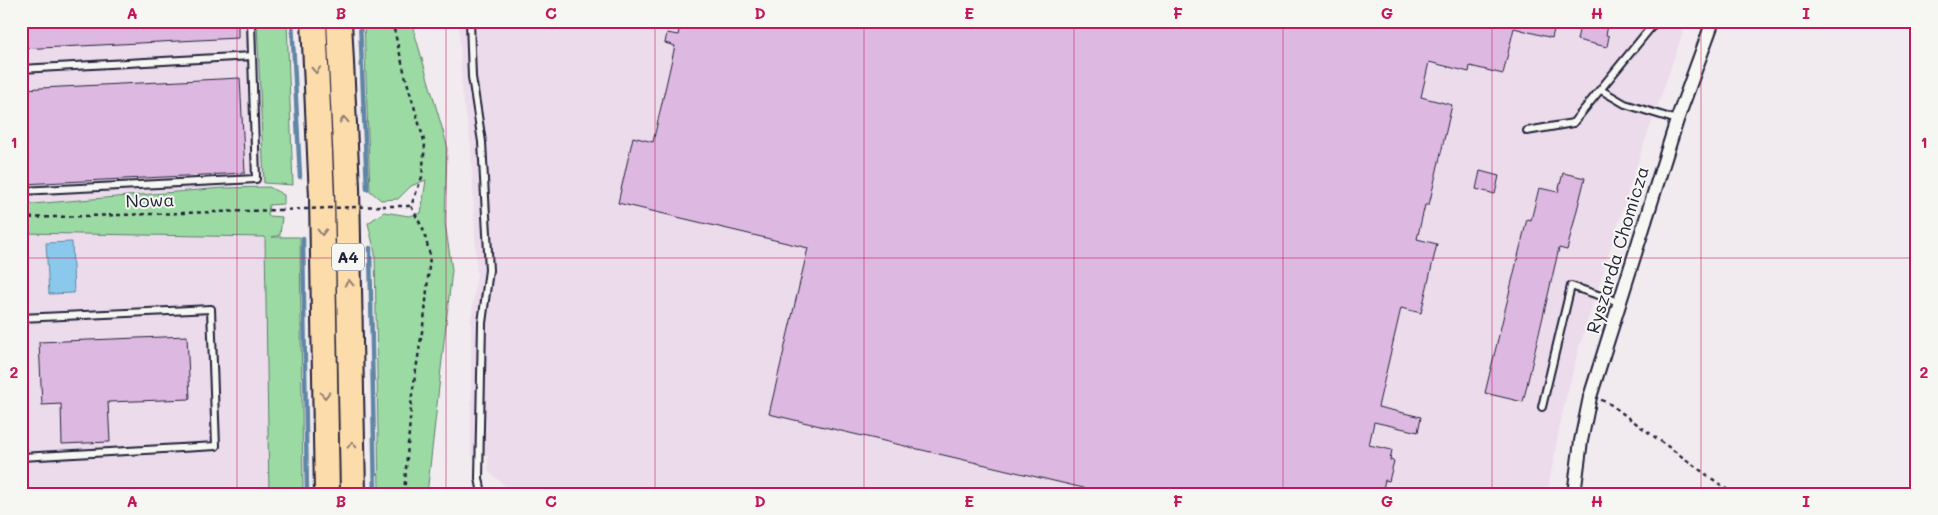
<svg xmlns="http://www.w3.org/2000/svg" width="1938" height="515" viewBox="0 0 1938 515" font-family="Mali,sans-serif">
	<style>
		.built { fill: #ebdbeb }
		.green { fill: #9bdaa3; stroke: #5e7e6f }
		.water { fill: #8ac9eb; stroke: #6086a5 }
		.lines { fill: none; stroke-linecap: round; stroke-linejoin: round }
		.stream { stroke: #6086a5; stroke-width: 4.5 }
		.building { fill: #ddb8e1; stroke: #22223b }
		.lane-casing { stroke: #22223b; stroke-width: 10 }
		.street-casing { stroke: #22223b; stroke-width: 16 }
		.highway-casing { stroke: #22223b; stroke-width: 28 }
		.path { stroke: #22223b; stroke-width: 2.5; stroke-dasharray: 4 4; stroke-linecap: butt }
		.lane { stroke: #f6f6f2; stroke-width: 6 }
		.street { stroke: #f6f6f2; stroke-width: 12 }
		.highway { stroke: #fddcac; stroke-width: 24 }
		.path-bridge { stroke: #22223b; stroke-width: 2.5; stroke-dasharray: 4 4; stroke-linecap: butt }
		.oneway { stroke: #907f74 }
		.grid { fill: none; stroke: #c2185b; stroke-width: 1; stroke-opacity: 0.55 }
		.labels { text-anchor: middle; stroke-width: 4; stroke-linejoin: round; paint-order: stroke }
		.shield { fill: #f6f6f2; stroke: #626272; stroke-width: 1 }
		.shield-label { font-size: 16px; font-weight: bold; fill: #22223b }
		.street-label { font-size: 18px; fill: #22223b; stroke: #f6f6f2 }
		.neatline { fill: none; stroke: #c2185b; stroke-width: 2 }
		.grid-label { font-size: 16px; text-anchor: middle; font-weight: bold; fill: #c2185b }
	</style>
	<rect width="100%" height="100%" fill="#f1eaef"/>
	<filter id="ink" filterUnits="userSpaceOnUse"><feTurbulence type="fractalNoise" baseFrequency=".02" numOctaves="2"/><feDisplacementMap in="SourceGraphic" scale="10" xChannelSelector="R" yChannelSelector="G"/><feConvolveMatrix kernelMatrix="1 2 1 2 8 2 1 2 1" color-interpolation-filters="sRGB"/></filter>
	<g filter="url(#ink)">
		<path class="built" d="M 21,21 L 257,21 L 264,183 L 33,204 L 21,203 Z
			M 459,21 L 1687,21 L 1637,164 L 1579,347 L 1562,414 L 1547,494 L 514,494 L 488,471 L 488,456 L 471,454 L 471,321 L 477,275 L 471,144 L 462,92 Z
			M 21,233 L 265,237 L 269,494 L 21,494 Z"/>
		<path class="green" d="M 257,21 L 287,21 L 293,185 L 264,183 Z
			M 364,21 L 411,21 L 447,145 L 445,223 L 452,270 L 427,494 L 379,494 L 375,253 L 368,223 L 384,212 L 409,216 L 421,213 L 426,180 L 411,186 L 398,199 L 381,200 L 370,191 Z
			M 269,187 L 284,195 L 284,204 L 269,205 L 268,216 L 282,217 L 280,235 L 272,237 L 300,237 L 303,494 L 269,494 L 265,237 L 21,233 L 21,205 L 223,188 Z"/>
		<path class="water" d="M 72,242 L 74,293 L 49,294 L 46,243 Z"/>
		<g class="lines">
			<path class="stream" d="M 292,21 L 300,177
				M 360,21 L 367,189
				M 303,238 L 307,494
				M 370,248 L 375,494"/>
		</g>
		<path class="building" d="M 21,21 L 238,21 L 238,38 L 21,49 Z
			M 681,21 L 1556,21 L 1552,38 L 1514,28 L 1503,74 L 1470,66 L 1469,72 L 1429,62 L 1421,97 L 1452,105 L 1429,205 L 1425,205 L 1417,239 L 1437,244 L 1421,313 L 1401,308 L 1378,407 L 1421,417 L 1418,432 L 1374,422 L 1369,445 L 1392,450 L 1390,460 L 1394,461 L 1389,481 L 1385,480 L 1382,493 L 1368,489 L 1367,494 L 1109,494 L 769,414 L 808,248 L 618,203 L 633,137 L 653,142 L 675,46 L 665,43 L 667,33 L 678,35 Z
			M 1581,21 L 1609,21 L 1606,35 L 1609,36 L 1607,47 L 1577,40 Z
			M 240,78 L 245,173 L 23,184 L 21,89 Z
			M 1480,171 L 1499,176 L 1495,194 L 1476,189 Z
			M 1563,173 L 1585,178 L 1567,250 L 1559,248 L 1523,402 L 1485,393 L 1527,219 L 1531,220 L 1539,188 L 1558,192 Z
			M 187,336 L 190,399 L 108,402 L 110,442 L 62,444 L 61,404 L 42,405 L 39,342 Z"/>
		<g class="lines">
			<defs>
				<path id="lane" d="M 470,21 L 472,77 L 482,142 L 489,270 L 482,323 L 479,478 L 482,494
					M 21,69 L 252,56 L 251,21
					M 1601,90 L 1625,104 L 1677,120
					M 1527,131 L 1573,123 L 1656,21
					M 21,191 L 256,179 L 252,56
					M 21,318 L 211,309 L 216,446 L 21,457
					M 1542,407 L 1571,286 L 1619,302"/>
				<path id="street" d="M 1574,494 L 1581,441 L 1590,397 L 1677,120 L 1713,21"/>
				<path id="highway" d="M 314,21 L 322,197 L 327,494
					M 339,21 L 347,187 L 353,494"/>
			</defs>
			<use href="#lane" class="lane-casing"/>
			<use href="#street" class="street-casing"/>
			<use href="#highway" class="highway-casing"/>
			<path class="path" d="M 392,21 L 405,75 L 425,144 L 422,177 L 411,206 L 423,229 L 430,255 L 425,313 L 412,395 L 404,494
				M 382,206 L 410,206
				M 21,218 L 280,210
				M 1601,400 L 1607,402 L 1733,494"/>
			<use href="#lane" class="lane"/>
			<use href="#street" class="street"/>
			<use href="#highway" class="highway"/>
			<path class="path-bridge" d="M 280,210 L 382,206"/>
		</g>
		<defs><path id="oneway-chevron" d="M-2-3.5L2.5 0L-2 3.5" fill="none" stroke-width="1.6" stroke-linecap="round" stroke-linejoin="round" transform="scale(1.25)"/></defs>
		<g class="oneway">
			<use href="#oneway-chevron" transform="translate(316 70) rotate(87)"/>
			<use href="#oneway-chevron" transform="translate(344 120) rotate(-93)"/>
			<use href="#oneway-chevron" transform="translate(322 232) rotate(89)"/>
			<use href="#oneway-chevron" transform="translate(349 283) rotate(-91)"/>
			<use href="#oneway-chevron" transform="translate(325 395) rotate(89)"/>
			<use href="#oneway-chevron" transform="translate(352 445) rotate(-91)"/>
		</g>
	</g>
	<path class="grid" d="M 237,21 L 237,494M 446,21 L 446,494M 655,21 L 655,494M 864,21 L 864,494M 1074,21 L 1074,494M 1283,21 L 1283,494M 1492,21 L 1492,494M 1701,21 L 1701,494M 21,258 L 1917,258"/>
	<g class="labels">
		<rect class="shield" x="332" y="243.5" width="32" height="27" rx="4"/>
		<g class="shield-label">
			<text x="348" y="263">A4</text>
		</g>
		<g class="street-label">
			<text transform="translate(150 201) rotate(-2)" y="6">Nowa</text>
			<text transform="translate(1618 250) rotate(-73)" y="6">Ryszarda Chomicza</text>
		</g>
	</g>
	<rect width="1938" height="515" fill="none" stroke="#f6f6f2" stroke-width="55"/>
	<rect x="28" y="28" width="1882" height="460" class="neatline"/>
	<g class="grid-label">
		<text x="132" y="19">A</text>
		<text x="341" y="19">B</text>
		<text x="551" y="19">C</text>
		<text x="760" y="19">D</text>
		<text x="969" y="19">E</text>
		<text x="1178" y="19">F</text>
		<text x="1387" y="19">G</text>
		<text x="1597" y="19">H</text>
		<text x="1806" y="19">I</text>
		<text x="14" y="148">1</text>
		<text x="1924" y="148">1</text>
		<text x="14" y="378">2</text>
		<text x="1924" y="378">2</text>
		<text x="132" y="507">A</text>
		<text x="341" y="507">B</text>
		<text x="551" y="507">C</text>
		<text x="760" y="507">D</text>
		<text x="969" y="507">E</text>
		<text x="1178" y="507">F</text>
		<text x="1387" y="507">G</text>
		<text x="1597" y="507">H</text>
		<text x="1806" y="507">I</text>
	</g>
</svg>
